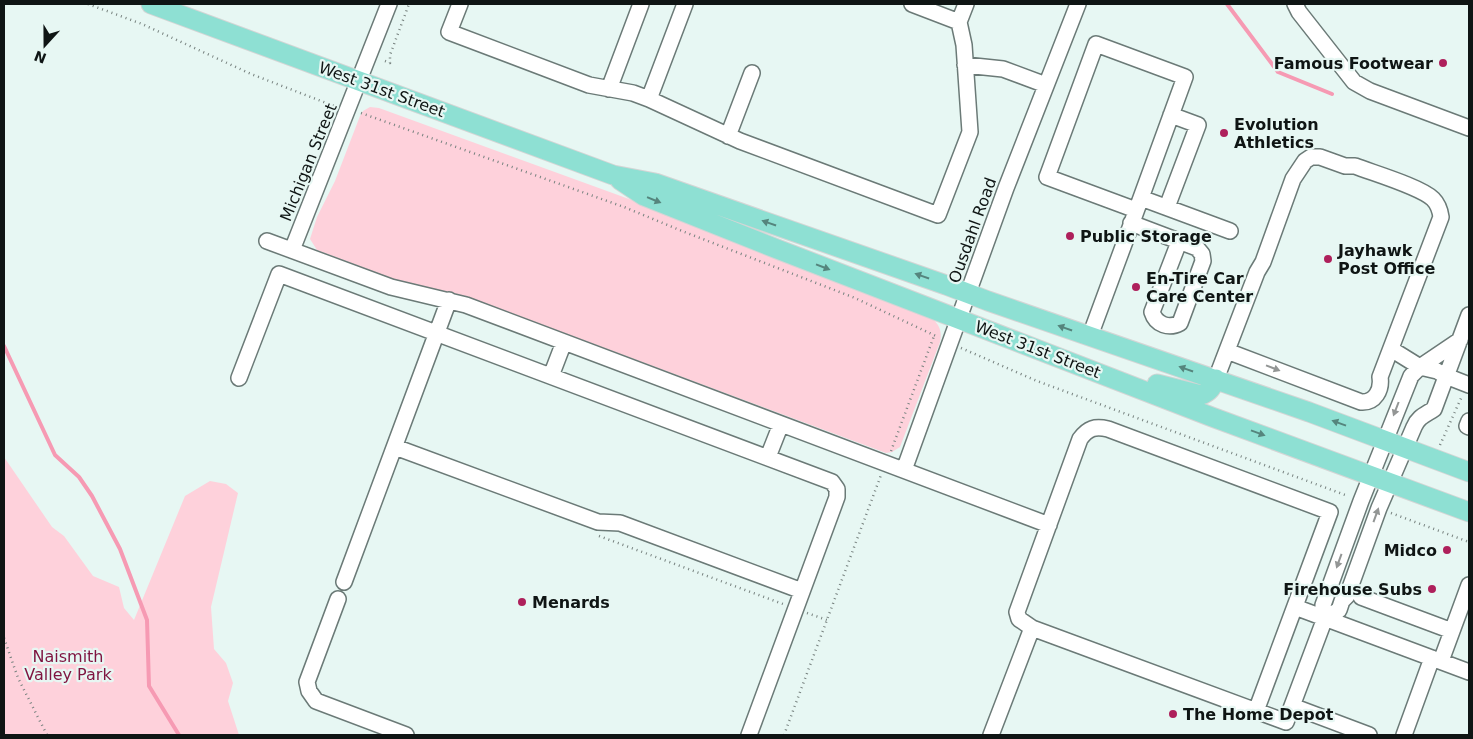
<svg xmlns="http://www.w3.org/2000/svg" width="1473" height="739" viewBox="0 0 1473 739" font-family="'DejaVu Sans',sans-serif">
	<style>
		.green { fill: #fed1db }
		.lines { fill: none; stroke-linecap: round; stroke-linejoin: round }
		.stream { stroke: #f69ab3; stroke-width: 4 }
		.minor-casing { stroke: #6b7a77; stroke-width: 18 }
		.major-casing { stroke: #d4d5d5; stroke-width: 21 }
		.path { stroke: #77827f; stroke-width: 2.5; stroke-dasharray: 1 4; stroke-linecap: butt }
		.minor { stroke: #fff; stroke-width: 15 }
		.major { stroke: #8ee0d3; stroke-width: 19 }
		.oneway { fill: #55857d }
		.oneway2 { fill: #939695 }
		.poi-dot { fill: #ae205b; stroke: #e7f7f3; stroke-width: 2 }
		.labels { text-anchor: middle; stroke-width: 4.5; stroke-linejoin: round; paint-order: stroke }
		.poi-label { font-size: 16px; font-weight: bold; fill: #0f1514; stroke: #e7f7f3; text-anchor: start }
		.street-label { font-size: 16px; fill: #0f1514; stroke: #e7f7f3 }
		.park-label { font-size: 16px; fill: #7f1440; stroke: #e7f7f3 }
	</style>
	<rect width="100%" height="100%" fill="#e7f7f3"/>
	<path class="green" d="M 370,107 L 379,108 L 629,199 L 933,319 C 940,326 942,332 940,342 L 900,447 L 892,452 L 886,453 L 465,296 L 396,280 L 317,250 L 310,239 L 317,217 L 335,181 L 360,116 L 363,111 Z
		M 4,457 L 52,527 L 64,536 L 93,576 L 119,587 L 124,608 L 134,620 L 185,496 L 210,481 L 226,484 L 238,493 L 211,607 L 214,649 L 226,663 L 233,683 L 228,701 L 239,735 L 4,735 Z"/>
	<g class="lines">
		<path class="stream" d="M 1227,4 L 1278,72 L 1332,94
			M 4,346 L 55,455 L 79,477 L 92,496 L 120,549 L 147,620 L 149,686 L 179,735"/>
		<defs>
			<path id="minor" d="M 460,4 L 449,32 L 589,85 L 633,93 L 649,99 L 740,141 L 938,215 L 970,132 L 964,45 L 959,22 L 966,4
				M 912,4 L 959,22
				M 1295,4 L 1299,12 L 1354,82 L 1370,91 L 1469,128
				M 965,65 L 1003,69 L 1046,85
				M 609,89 L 641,4
				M 649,99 L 685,4
				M 728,136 L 752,73
				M 1141,198 L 1230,231
				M 1167,207 L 1198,125 L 1171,115
				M 1131,223 L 1197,248 L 1202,254 L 1203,261 L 1180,323 C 1169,329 1156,325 1152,312 L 1179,242
				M 267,241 L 391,287 L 466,305 L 1049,525
				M 292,250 L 389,4
				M 1090,336 C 1122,250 1154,163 1185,77 L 1096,44 L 1047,177 L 1136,210
				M 1391,349 L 1420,367 L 1437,371 L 1446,376 L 1469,385
				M 551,376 L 564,342
				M 239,378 L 279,274 L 832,482 L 837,489 L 837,497 L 749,735
				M 1216,379 L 1257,272 L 1263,262 L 1293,179 L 1305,161 L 1311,157 L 1320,157 L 1345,166 L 1355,166 C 1373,173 1421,187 1433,199 C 1438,204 1440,210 1441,217 L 1380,377 C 1382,390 1375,403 1361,402 L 1227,351
				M 1469,421 L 1467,426 L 1469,427
				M 395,447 L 598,522 L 620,523 L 802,591
				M 768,457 L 781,424
				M 904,470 L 1006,188 L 1078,4
				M 344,582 L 449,300
				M 1361,597 L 1452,631
				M 338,599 L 307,682 L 309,691 L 316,701 L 406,735
				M 1295,607 L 1469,672
				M 1325,618 L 1339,610 L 1342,601 L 1347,596 L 1379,508 L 1414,427 C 1418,417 1425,415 1434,409 L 1469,315
				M 1441,661 L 1469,585
				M 1292,706 L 1369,735
				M 1256,711 L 1330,512 L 1108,429 C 1095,426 1088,428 1080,439 L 1017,612 L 1019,619 L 1032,628 L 1286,722 L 1325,618 L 1323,605 L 1361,501 L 1411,376 L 1420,367 L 1460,340
				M 991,735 L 1032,628
				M 1404,735 L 1432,658"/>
			<path id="major" d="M 151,4 L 613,175 L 655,183 L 946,285 L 988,301 L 1309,412 L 1469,472
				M 620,180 L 644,196 L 777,249 L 1212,417 L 1469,512
				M 1157,384 L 1201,395 C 1210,392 1212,387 1216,379"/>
		</defs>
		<use href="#minor" class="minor-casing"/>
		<use href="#major" class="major-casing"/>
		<path class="path" d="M 88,4 L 142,24 L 251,74 L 334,106
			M 385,61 L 390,63 L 390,55 L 409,4
			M 361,113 L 624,207 L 682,231 L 855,298 L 938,337
			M 961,348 L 1037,381 L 1348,496
			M 1440,445 L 1462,396
			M 891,451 L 934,336
			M 1391,513 L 1469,542
			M 599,536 L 783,604
			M 807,613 L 827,620
			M 4,638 L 18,678 L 47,735
			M 784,735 L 881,475"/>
		<use href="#minor" class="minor"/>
		<use href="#major" class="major"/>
	</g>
	<defs><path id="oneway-solid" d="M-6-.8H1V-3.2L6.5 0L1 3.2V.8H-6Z" transform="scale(1.25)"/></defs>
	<g class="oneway">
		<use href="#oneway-solid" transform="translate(654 200) rotate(22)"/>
		<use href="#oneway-solid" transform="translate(769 223) rotate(-161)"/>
		<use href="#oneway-solid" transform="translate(823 267) rotate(21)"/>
		<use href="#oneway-solid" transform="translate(922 276) rotate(-161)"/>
		<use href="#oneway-solid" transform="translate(1065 328) rotate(-161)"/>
		<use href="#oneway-solid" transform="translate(1186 369) rotate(-161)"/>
		<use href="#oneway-solid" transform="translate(1339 423) rotate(-160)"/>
		<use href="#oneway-solid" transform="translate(1258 433) rotate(20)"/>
	</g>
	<g class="oneway2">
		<use href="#oneway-solid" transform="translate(1273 368) rotate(21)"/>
		<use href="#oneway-solid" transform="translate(1396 409) rotate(111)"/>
		<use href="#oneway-solid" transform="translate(1376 515) rotate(-70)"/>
		<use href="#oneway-solid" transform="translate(1339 561) rotate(110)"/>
	</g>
	<g class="poi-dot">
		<circle cx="1443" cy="63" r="5"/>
		<circle cx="1224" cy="133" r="5"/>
		<circle cx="1070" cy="236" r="5"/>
		<circle cx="1328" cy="259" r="5"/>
		<circle cx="1136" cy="287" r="5"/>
		<circle cx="1447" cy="550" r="5"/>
		<circle cx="1432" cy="589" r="5"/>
		<circle cx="522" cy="602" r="5"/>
		<circle cx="1173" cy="714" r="5"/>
	</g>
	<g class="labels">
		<g class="poi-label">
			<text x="1433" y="69" text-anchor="end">Famous Footwear</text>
			<text x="1234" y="130">Evolution<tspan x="1234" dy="18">Athletics</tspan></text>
			<text x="1080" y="242">Public Storage</text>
			<text x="1338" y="256">Jayhawk<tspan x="1338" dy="18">Post Office</tspan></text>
			<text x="1146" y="284">En-Tire Car<tspan x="1146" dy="18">Care Center</tspan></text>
			<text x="1437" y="556" text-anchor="end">Midco</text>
			<text x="1422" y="595" text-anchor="end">Firehouse Subs</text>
			<text x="532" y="608">Menards</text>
			<text x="1183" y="720">The Home Depot</text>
		</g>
		<g class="street-label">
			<text transform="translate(382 89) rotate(20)" y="6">West 31st Street</text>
			<text transform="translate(308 162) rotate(-68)" y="6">Michigan Street</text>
			<text transform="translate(972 230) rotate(-70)" y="6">Ousdahl Road</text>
			<text transform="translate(1038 349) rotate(21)" y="6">West 31st Street</text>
		</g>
		<g class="park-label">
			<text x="68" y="662">Naismith<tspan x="68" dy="18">Valley Park</tspan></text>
		</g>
	</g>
	<rect width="1473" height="739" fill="none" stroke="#0f1514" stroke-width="10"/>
	<g transform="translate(45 45) rotate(201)" stroke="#e7f7f3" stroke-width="4" paint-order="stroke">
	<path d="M0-4L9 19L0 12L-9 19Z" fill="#0f1514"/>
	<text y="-8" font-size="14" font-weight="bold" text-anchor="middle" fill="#0f1514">N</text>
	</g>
</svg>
